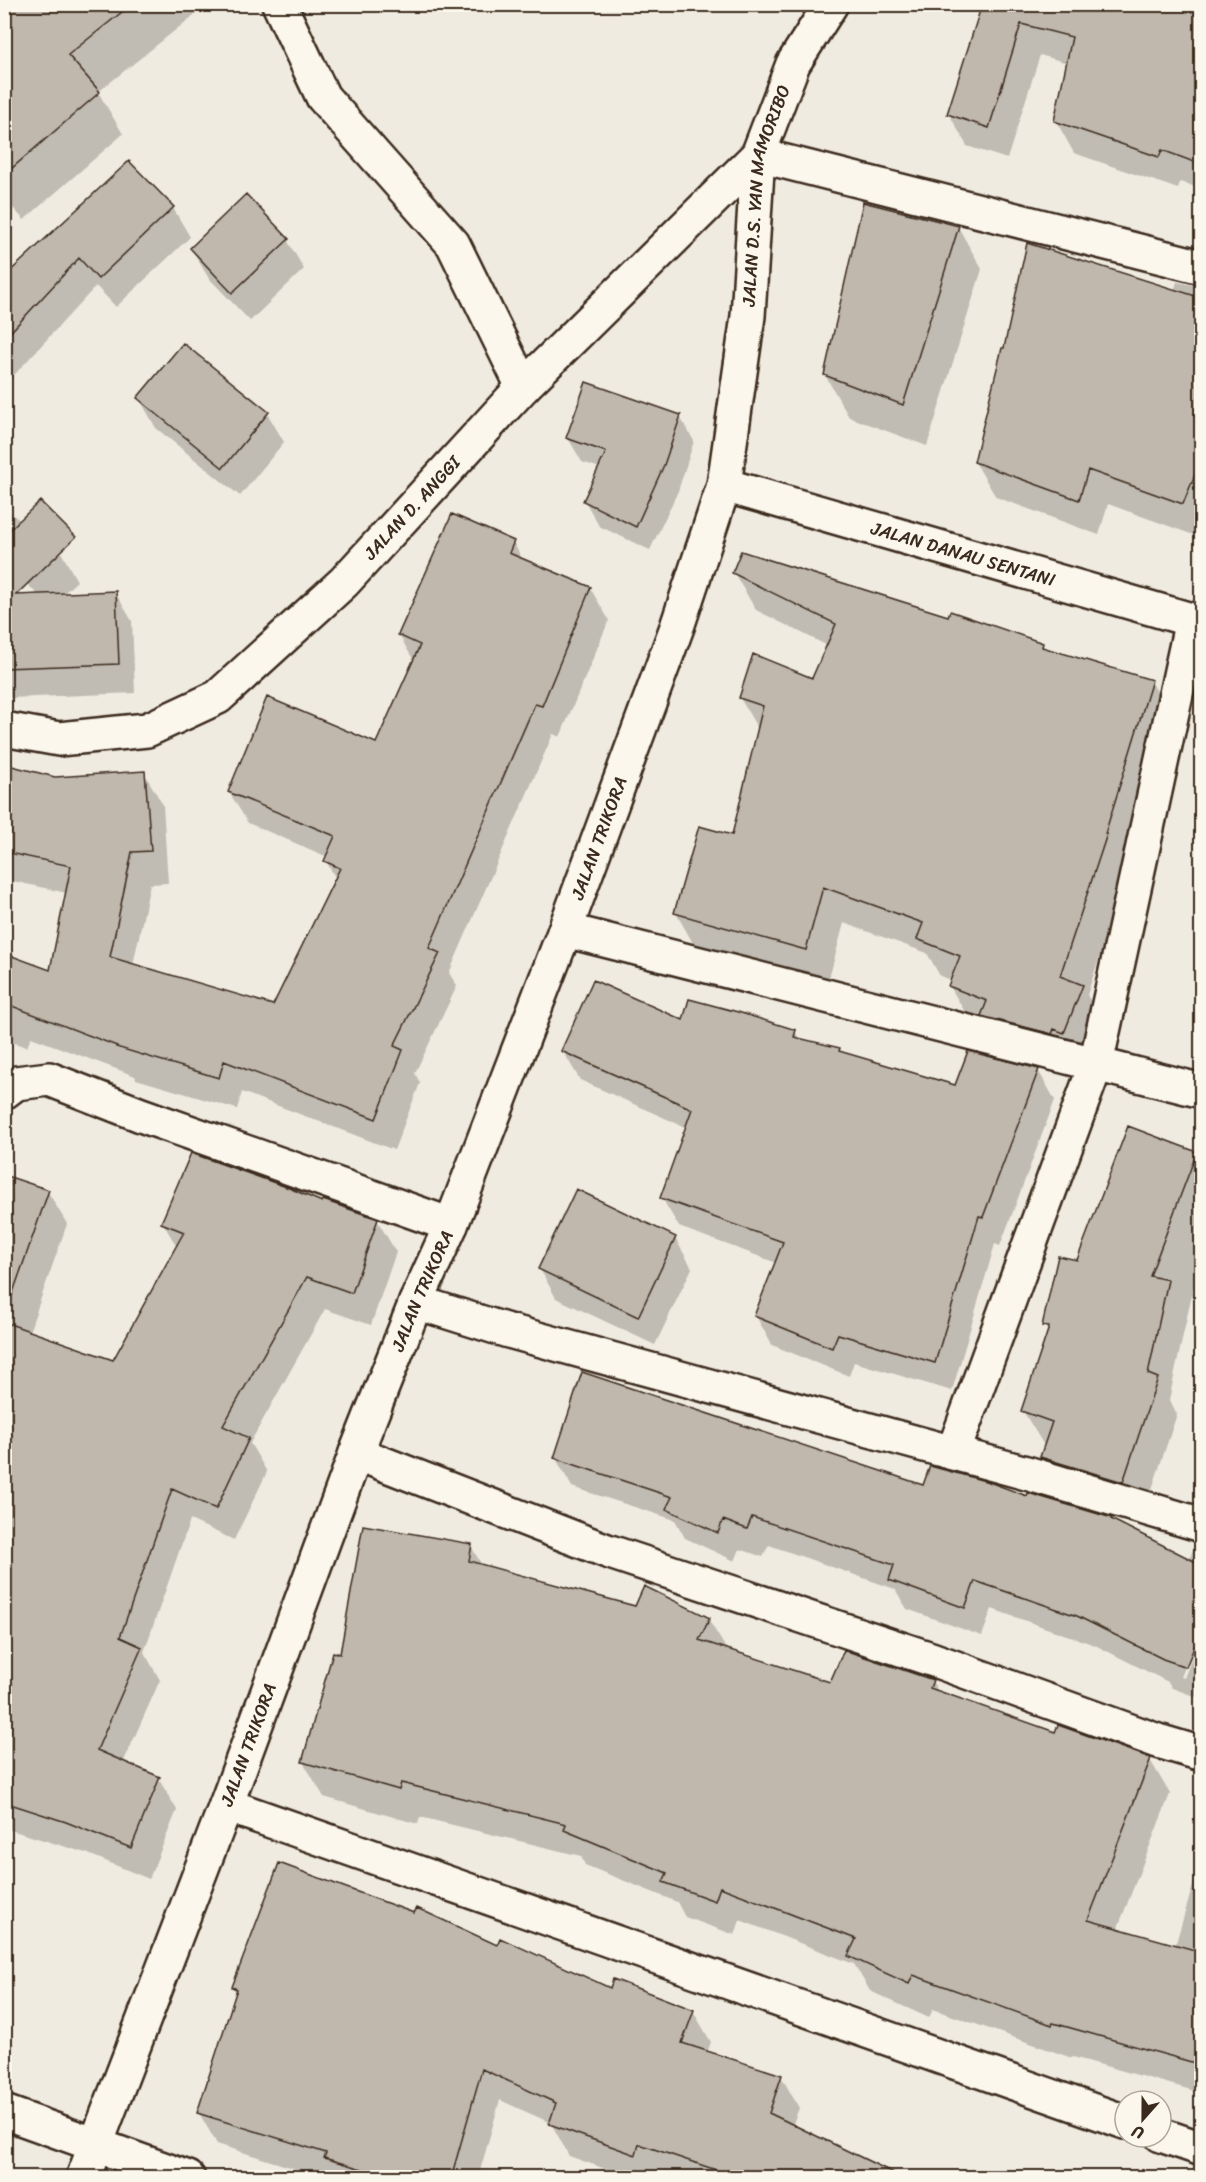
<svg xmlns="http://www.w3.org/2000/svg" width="1206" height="2182" viewBox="0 0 1206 2182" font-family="Sriracha,sans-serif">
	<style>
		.shadow { fill: #0003 }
		.building { fill: #c0b8ad; stroke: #3b2a1e; stroke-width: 1.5 }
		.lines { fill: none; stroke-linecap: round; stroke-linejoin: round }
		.street-casing { stroke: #3b2a1e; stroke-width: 38 }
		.secondary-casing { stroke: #3b2a1e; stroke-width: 38 }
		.street { stroke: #fbf7ec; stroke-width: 33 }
		.secondary { stroke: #fbf7ec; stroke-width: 33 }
		.labels { text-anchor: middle; stroke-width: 4.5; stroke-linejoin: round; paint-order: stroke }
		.street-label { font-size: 18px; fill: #3b2a1e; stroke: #fbf7ec }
	</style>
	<rect width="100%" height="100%" fill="#f0ebe0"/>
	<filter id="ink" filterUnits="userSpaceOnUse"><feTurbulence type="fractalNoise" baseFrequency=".0167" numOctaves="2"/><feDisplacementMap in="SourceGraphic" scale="12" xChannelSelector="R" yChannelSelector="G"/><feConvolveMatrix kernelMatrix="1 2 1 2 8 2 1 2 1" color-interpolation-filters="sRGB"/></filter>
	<g filter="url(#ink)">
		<path class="shadow" d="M 4,4 L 208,4 L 98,92 L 123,134 L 24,220 L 4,198 Z
			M 984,4 L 1202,4 L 1202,189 L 1180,182 L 1178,189 L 1074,153 L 1056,121 L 1068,63 L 1040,55 L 1007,159 L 967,146 L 949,114 Z
			M 173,208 L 190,237 L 116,307 L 96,286 L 4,386 L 4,274 L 7,277 Z
			M 958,227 L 982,269 L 927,446 L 849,417 L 825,375 Z
			M 287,240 L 304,269 L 250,321 L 208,277 L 191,248 Z
			M 1177,282 L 1202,287 L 1202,538 L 1108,504 L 1099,535 L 996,497 L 975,462 L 1174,291 Z
			M 139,398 L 267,413 L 284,442 L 240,496 L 156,428 Z
			M 680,417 L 694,441 L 678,491 L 650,550 L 599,526 L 585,501 L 600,468 L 582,462 L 568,438 Z
			M 4,508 L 61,552 L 77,581 L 63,594 L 115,592 L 132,621 L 135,693 L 10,698 L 4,689 L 4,597 L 38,595 L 4,560 Z
			M 513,542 L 523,560 L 590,588 L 609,620 L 560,737 L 553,734 L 449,973 L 457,986 L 415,1073 L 420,1083 L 394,1150 L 242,1092 L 237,1109 L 136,1079 L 135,1076 L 31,1037 L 27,1047 L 4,1040 L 4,955 L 51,972 L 67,893 L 8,880 L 4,874 L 4,766 L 55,778 L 144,773 L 163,805 L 168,883 L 150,884 L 133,965 L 273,1007 L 336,879 L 326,861 L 328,857 L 248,823 L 229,792 L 377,745 L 414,661 L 399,635 Z
			M 734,573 L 948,618 L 1042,644 L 1045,649 L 1151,681 L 1172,719 L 1127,873 L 1087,995 L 1103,1023 L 1085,1069 L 971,1022 L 949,985 L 951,980 L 940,976 L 927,953 L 844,923 L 827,986 L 697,950 L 676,913 L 733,837 L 759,731 L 740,698 L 812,680 L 828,646 L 756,610 Z
			M 684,1022 L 795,1032 L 800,1040 L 839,1049 L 841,1053 L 956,1087 L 1038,1070 L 1055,1100 L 1000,1246 L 995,1244 L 952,1391 L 854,1362 L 849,1376 L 772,1345 L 756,1316 L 777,1263 L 679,1227 L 662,1198 L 687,1128 L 580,1080 L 563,1051 Z
			M 1129,1128 L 1202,1156 L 1202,1282 L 1195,1280 L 1169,1400 L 1177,1414 L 1143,1516 L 1062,1492 L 1041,1457 L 1045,1447 L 1023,1411 L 1049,1333 L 1044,1325 L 1078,1262 Z
			M 4,1176 L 48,1192 L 67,1224 L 29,1332 L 113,1362 L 177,1247 L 163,1223 L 323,1204 L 377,1220 L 396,1252 L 371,1325 L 325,1309 L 250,1443 L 267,1472 L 234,1540 L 190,1520 L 144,1652 L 160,1680 L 123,1763 L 158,1778 L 177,1810 L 149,1879 L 86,1853 L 4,1828 Z
			M 675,1238 L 692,1268 L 655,1345 L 556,1298 L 540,1269 Z
			M 555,1457 L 924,1487 L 1189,1560 L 1195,1544 L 1202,1544 L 1202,1624 L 1181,1677 L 1184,1678 L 1202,1632 L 1202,1699 L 1172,1688 L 1168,1682 L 1095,1645 L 992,1609 L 982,1636 L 907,1609 L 895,1589 L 769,1545 L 763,1557 L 740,1549 L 735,1561 L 685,1538 L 675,1520 L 572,1487 Z
			M 471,1546 L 483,1567 L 636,1607 L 708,1619 L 727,1650 L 831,1684 L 932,1681 L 939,1693 L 1056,1734 L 1150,1760 L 1170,1794 L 1117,1930 L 1175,1946 L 1202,1855 L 1202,2093 L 1073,2057 L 1072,2058 L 933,2009 L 929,2018 L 870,1991 L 854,1964 L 740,1920 L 735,1935 L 685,1917 L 677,1902 L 585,1865 L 581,1856 L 420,1817 L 418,1824 L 324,1797 L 303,1762 L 341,1655 Z
			M 497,1947 L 611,1990 L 693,2011 L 711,2042 L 707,2053 L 781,2076 L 799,2108 L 792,2126 L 870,2178 L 666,2178 L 657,2175 L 656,2178 L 631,2178 L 569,2156 L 551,2123 L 500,2100 L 478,2178 L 325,2178 L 217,2144 L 199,2113 L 237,1994 L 233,1987 Z
			M 1062,2170 L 1080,2178 L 1059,2178 Z"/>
		<path class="building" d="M 4,4 L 132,4 L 68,55 L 100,92 L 4,175 Z
			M 982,4 L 1202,4 L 1202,165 L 1162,150 L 1159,157 L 1054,121 L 1072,37 L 1021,24 L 989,128 L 947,114 Z
			M 129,161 L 174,207 L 98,279 L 79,258 L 4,339 L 4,277 Z
			M 246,194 L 289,239 L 232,293 L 190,248 Z
			M 863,202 L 959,226 L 903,405 L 824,375 Z
			M 1027,243 L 1202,298 L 1202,457 L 1183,504 L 1088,470 L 1079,500 L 974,462 L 1002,348 L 1004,348 Z
			M 183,343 L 269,412 L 223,468 L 137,398 Z
			M 586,382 L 681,415 L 664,465 L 636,527 L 583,501 L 606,452 L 566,438 Z
			M 40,501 L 76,537 L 16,595 L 116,591 L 119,664 L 4,668 L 4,535 Z
			M 452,514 L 514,541 L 509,553 L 591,587 L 542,706 L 535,704 L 429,948 L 440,953 L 394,1046 L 403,1050 L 376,1119 L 224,1061 L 219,1078 L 116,1047 L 117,1046 L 4,1003 L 4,953 L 50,970 L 71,866 L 4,852 L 4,764 L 55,777 L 145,771 L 151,851 L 132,852 L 110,957 L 273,1005 L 340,868 L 324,861 L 335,836 L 228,792 L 267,697 L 376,743 L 420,645 L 398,635 Z
			M 741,551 L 948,616 L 950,611 L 1043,643 L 1042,647 L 1152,680 L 1105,834 L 1107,834 L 1060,976 L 1083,985 L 1064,1033 L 1054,1029 L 1052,1034 L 981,1016 L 987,1001 L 948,986 L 960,956 L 917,939 L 923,923 L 823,887 L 806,950 L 674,913 L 699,826 L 732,835 L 763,706 L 739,698 L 753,654 L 812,678 L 836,624 L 732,573 Z
			M 593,980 L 683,1020 L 689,999 L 738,1012 L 796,1030 L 794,1037 L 840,1048 L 839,1051 L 955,1085 L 968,1051 L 1039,1069 L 983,1217 L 979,1216 L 935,1363 L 838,1334 L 832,1348 L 754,1316 L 783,1242 L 660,1198 L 692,1109 L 561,1051 Z
			M 1128,1126 L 1197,1152 L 1150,1276 L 1168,1280 L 1148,1374 L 1158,1378 L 1123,1482 L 1040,1457 L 1052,1422 L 1021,1411 L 1049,1327 L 1042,1326 L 1058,1256 L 1077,1260 Z
			M 191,1153 L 289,1188 L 322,1202 L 323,1200 L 378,1219 L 352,1293 L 307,1277 L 223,1426 L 249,1438 L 216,1509 L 172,1489 L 120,1637 L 142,1647 L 97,1750 L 160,1777 L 131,1848 L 66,1822 L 4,1802 L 4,1322 L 113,1360 L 184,1232 L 161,1223 Z
			M 4,1175 L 49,1190 L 10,1301 L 4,1300 Z
			M 576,1189 L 676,1237 L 638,1317 L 538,1269 Z
			M 582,1372 L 923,1485 L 930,1466 L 989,1482 L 1027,1496 L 1028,1493 L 1112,1518 L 1111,1519 L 1202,1565 L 1202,1628 L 1186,1667 L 1163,1659 L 1077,1616 L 975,1581 L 965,1608 L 889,1580 L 894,1565 L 752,1517 L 747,1529 L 723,1520 L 718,1533 L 666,1509 L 672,1497 L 554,1458 Z
			M 363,1525 L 472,1544 L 469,1561 L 635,1606 L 644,1586 L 710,1618 L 699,1640 L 830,1682 L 844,1650 L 933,1680 L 930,1688 L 1055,1732 L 1058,1725 L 1151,1758 L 1088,1920 L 1202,1952 L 1202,2065 L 1053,2023 L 1052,2025 L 913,1975 L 909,1984 L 848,1956 L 856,1939 L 720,1887 L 715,1901 L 663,1882 L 667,1873 L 564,1830 L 566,1824 L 401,1783 L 399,1790 L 302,1762 L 333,1652 L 340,1654 Z
			M 279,1863 L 414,1913 L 417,1908 L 497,1945 L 500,1938 L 610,1988 L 613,1979 L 694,2010 L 682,2043 L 782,2075 L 769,2113 L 904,2178 L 740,2178 L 639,2144 L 636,2155 L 549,2124 L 556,2103 L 482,2069 L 451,2178 L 393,2178 L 324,2158 L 326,2153 L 197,2113 L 237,1989 L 232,1987 Z"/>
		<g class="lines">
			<defs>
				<g id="street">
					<path d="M 279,4 L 323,97 L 453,244 L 523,387"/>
					<path id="s1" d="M 4,729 L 59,739 L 147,730 L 218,697 L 344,582 L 523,387 L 758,155 L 1202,267"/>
					<path d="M 565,930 L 1202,1091"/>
					<path d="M 4,1092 L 16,1083 L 49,1079 L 141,1115 L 451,1225"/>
					<path d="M 416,1302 L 505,1330 L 1030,1474 L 1202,1525"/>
					<path d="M 356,1453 L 607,1551 L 934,1660 L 1158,1741 L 1202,1754"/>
					<path d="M 953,1453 L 1096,1064 L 1192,620"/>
					<path d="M 226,1805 L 1125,2122"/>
					<path d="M 4,2112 L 188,2178"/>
					<path d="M 1161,2135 L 1202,2149"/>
				</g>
				<g id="secondary">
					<path id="s2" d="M 724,485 L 1202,623"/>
					<path id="s3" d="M 83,2178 L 226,1805 L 356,1453 L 416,1302 L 451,1225 L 565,930 L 677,627 L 724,485 L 748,316 L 758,155 L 793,64 L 831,4"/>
				</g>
			</defs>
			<use href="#street" class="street-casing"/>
			<use href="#secondary" class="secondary-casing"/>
			<use href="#street" class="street"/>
			<use href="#secondary" class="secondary"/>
		</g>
	</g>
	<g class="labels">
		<g class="street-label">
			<text dy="6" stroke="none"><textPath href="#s3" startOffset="2104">JALAN D.S. YAN MAMORIBO</textPath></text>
			<text dy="6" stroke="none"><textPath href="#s1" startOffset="494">JALAN D. ANGGI</textPath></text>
			<text dy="6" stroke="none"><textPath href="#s2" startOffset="249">JALAN DANAU SENTANI</textPath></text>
			<text dy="6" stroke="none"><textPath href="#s3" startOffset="1436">JALAN TRIKORA</textPath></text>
			<text dy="6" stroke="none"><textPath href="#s3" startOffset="950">JALAN TRIKORA</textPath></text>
			<text dy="6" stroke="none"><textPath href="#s3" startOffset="464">JALAN TRIKORA</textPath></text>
		</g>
	</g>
	<rect width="1206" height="2182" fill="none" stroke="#fbf7ec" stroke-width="24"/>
	<rect x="12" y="12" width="1182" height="2158" fill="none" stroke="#3b2a1e" stroke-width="2" filter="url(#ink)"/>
	<g transform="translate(1143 2119) rotate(201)"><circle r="28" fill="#fbf7ec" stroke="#aea59a" stroke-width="1.5"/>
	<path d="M0-4.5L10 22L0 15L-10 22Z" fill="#3b2a1e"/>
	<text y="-9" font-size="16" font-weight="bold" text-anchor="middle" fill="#3b2a1e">U</text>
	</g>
</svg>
